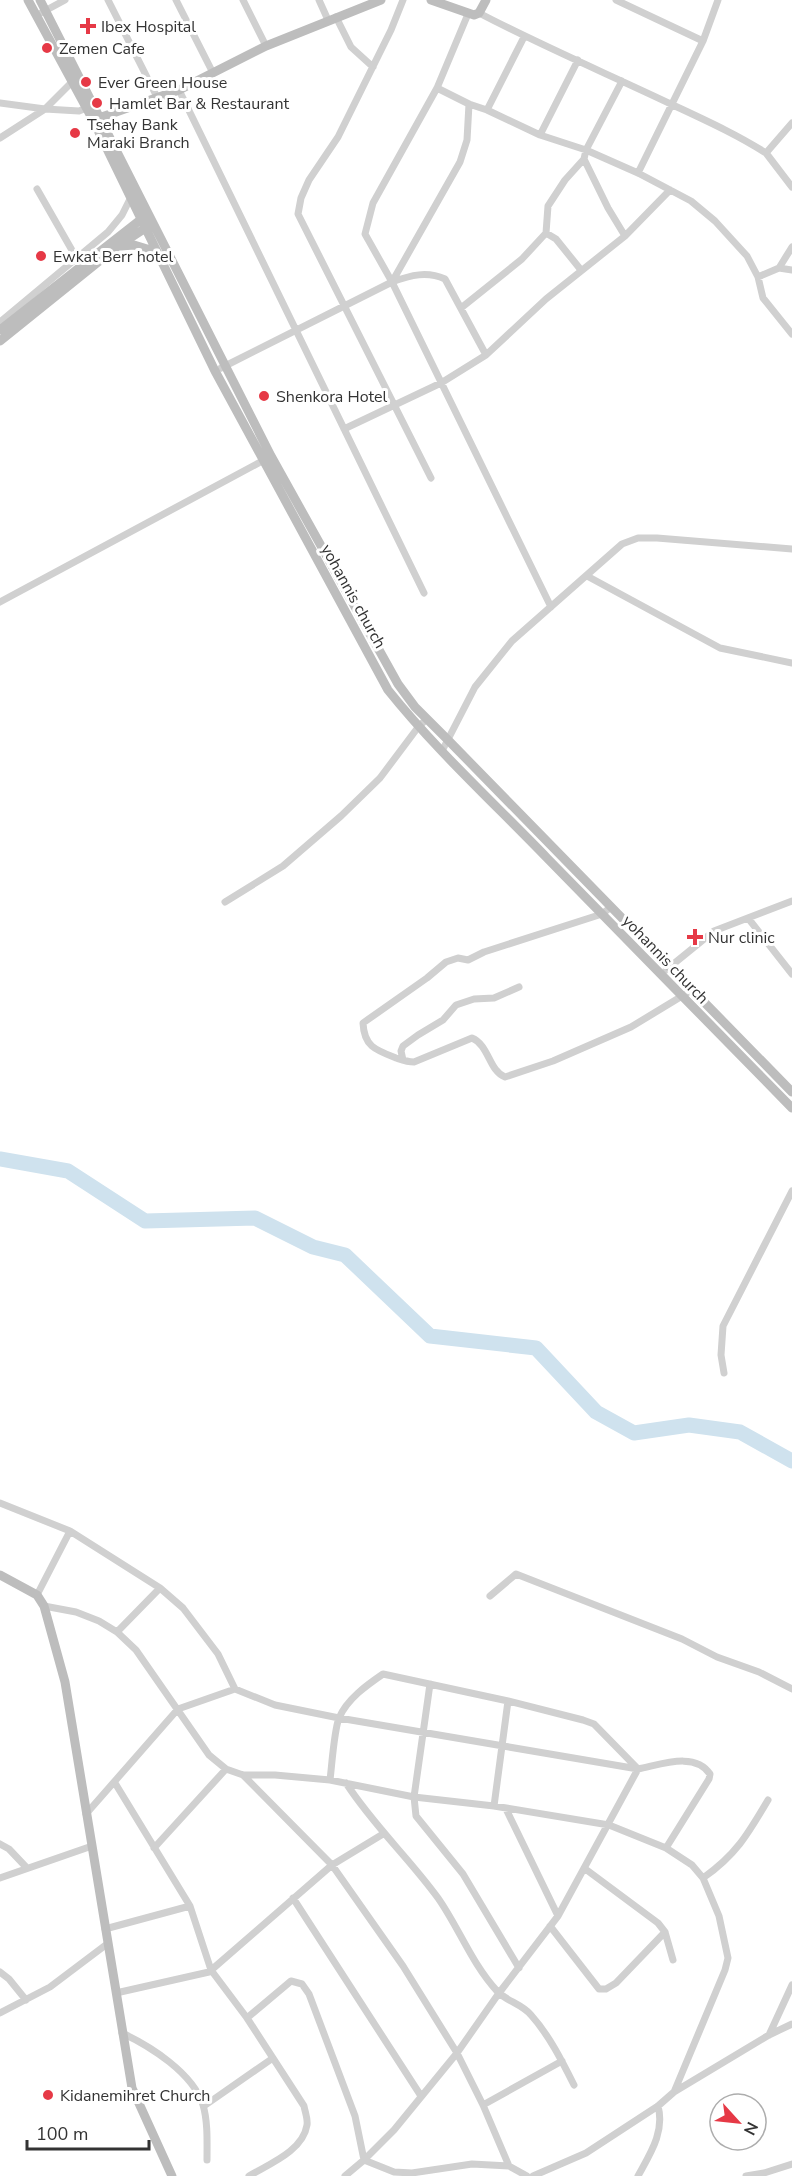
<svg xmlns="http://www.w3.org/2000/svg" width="792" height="2176" viewBox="0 0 792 2176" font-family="'Nunito Sans',sans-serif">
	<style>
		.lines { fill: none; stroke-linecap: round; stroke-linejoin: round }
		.river { stroke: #cfe2ee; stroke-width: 15 }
		.street { stroke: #d0d0d0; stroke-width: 7 }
		.secondary { stroke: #bdbdbd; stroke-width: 9 }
		.poi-dot { fill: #e63946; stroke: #fff; stroke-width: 2 }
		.labels { text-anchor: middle; stroke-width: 6; stroke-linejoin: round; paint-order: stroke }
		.poi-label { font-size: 16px; fill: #333; stroke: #fff; text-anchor: start }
		.street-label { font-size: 16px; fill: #333; stroke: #fff }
	</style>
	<rect width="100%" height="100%" fill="#fff"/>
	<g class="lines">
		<path class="river" d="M 0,1159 L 68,1171 L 145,1221 L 255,1218 L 313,1247 L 345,1255 L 430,1336 L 536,1348 L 596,1412 L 634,1433 L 689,1425 L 740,1432 L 792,1461"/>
		<path class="street" d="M 108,0 L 157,97
			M 176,0 L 213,73
			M 243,0 L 266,46
			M 319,0 L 328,20
			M 403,0 L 391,30 L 338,137 L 309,180 L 301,198 L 298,214 L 431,478
			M 616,0 L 703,41
			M 41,13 L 65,0
			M 479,13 C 542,46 608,74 673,105 C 705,120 736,134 766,153
			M 468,14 L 437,88 L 373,203 L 365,234 L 392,282 L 551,607
			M 336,17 L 351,47 L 373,67
			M 75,79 L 45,109 L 79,111 L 89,107
			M 622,81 L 586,150 L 584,159 L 608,208 L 625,236
			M 437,88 L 469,104 L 487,110 L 540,135 L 586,150 L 638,173 L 691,201 L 715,221 L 747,256 L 758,277 L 763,298 L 792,334
			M 179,90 L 424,593
			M 0,103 L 45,109
			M 487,110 L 524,37
			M 792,123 L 766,153 L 792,187
			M 540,135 L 578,60
			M 0,138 L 45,109
			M 638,173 L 703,41 L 718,0
			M 37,189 L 77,259
			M 546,233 L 548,206 L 565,180 L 584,159
			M 779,268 L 792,270
			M 758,277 L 779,268 L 792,247
			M 392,282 L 460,162 L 467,140 L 469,104
			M 461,308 L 522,259 L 546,233 L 556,239 L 581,270
			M 0,322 L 108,232 L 122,215 L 130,199
			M 221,368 L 392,282 C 411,275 427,271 445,279 L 486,355
			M 344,429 L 441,383 L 486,355 L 546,299 L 625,236 L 670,190
			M 587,576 L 720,648 L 792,663
			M 0,602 L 266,459
			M 442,751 L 475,687 L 512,641 L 622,544 L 638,538 L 657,538 L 792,549
			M 225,902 L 283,866 L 341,816 L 380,778 L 419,726 L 427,719
			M 611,907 L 602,914 L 484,952 L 468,960 L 458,958 L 446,962 L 427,978 L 363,1023 C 364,1046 375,1050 396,1058 C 402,1060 407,1062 414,1062 L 472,1038 C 489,1045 489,1071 505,1077 L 553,1061 L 631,1027 L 692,990
			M 748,918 L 792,974
			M 666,970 L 714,931 L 792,901
			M 403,1060 L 401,1051 L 403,1046 L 418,1035 L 443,1020 L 456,1005 L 474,999 L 494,998 L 519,987
			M 724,1373 L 721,1355 L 723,1326 L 792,1191
			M 0,1503 L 70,1531 L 160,1588 L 183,1608 L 218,1654 L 235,1689
			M 37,1595 L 70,1531
			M 490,1596 L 516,1574 L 682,1639 L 717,1657 L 759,1672 L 792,1689
			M 44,1606 L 76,1612 L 99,1621 L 117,1632 L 136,1650 L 209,1755 L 226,1769 L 243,1775 L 275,1775 L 330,1780 L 414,1797 L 494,1806 L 609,1825 L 666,1848 L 692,1865 L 703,1878 L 719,1916 L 728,1958 L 725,1970 L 674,2092
			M 117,1632 L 160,1588
			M 430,1684 L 414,1797 L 416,1816 L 463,1874 L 519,1968
			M 243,1775 L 332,1865 L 403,1966 L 457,2053 L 483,2105 L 509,2166
			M 330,1780 C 332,1764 334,1731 339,1718 C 347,1699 367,1685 383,1674 L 508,1701 L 583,1720 L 594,1724 L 638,1769
			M 115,1783 L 190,1906 L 211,1970 L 247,2018 L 304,2106 C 305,2112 308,2119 307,2125 C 303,2151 269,2164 249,2176
			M 346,1783 C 373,1825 409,1858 438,1898 C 459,1928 472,1964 497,1991 C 506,2001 522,2004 531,2015 C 549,2035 562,2061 574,2085
			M 494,1806 L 508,1701
			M 506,1809 L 558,1916
			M 86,1814 L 178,1709 L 235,1689 L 275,1705 L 339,1718 L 638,1769 C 660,1765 695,1751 710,1774 L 709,1779 L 666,1848
			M 0,1844 L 9,1849 L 26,1867
			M 154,1848 L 226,1769
			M 584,1868 L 658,1923 L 665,1932 L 673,1960
			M 0,1878 L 92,1846
			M 703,1878 C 736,1855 748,1834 768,1800
			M 293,1898 L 421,2096
			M 550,1926 L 599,1989 L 606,1989 L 616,1983 L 665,1932
			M 105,1929 L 190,1906
			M 0,1972 L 9,1979 L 26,2000
			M 116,1993 L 209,1972 L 332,1865 L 383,1834
			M 0,2013 L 50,1987 L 107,1944
			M 247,2018 L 291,1981 L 302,1984 L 309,1994 L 355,2116 L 364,2160 L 394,2172 L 412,2173 L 472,2164 L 509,2166 L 527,2176
			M 122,2033 C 150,2046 193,2073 203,2105 C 208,2122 207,2142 207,2160
			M 769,2035 L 792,1985
			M 483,2105 L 562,2061
			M 204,2106 L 273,2058
			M 345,2176 L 364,2160 L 394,2130 L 457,2053 L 499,1993 L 558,1916 L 638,1769
			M 533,2176 L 586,2153 L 658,2106 L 674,2092 L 769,2035 L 792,2024
			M 638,2176 C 650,2154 665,2132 658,2106
			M 746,2176 L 764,2173 L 792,2164"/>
		<path class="secondary" d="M 28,0 L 93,120 L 215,371 L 388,690 C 436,750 494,803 547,858 C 629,941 710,1025 792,1108
			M 40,0 L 271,456 L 398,684 L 415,707 L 447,739 L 792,1092
			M 431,0 L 474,15 L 479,13 L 486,0
			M 96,119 L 179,90 L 266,46 L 381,0
			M 121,246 L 134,245 L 157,252
			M 0,330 L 144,217
			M 0,341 L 118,246 L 150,225
			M 0,1575 L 37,1595 L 44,1606 L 65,1682 L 132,2088 L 172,2176"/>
	</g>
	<g class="poi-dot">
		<path d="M85 17h6v6h6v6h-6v6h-6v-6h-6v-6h6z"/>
		<circle cx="47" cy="48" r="6"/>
		<circle cx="86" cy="82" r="6"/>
		<circle cx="97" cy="103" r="6"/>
		<circle cx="75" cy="133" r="6"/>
		<circle cx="41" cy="256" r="6"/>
		<circle cx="264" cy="396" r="6"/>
		<path d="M692 928h6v6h6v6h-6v6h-6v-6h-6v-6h6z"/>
		<circle cx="48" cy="2095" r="6"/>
	</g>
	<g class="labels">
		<g class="poi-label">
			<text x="101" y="32">Ibex Hospital</text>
			<text x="59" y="54">Zemen Cafe</text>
			<text x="98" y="88">Ever Green House</text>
			<text x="109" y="109">Hamlet Bar &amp; Restaurant</text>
			<text x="87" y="130">Tsehay Bank<tspan x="87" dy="18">Maraki Branch</tspan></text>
			<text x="53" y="262">Ewkat Berr hotel</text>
			<text x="276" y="402">Shenkora Hotel</text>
			<text x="708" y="943">Nur clinic</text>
			<text x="60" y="2101">Kidanemihret Church</text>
		</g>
		<g class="street-label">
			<text transform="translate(354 596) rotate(61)" y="6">yohannis church</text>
			<text transform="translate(666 959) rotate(46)" y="6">yohannis church</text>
		</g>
	</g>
	<g transform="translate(738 2122) rotate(117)"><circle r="28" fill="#ffffff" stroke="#adadad" stroke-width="1.5"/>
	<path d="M0-4.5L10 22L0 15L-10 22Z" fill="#e63946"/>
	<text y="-9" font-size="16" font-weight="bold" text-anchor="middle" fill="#333333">N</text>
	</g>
	<path d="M27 2140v9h122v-9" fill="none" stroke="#333333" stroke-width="3"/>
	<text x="36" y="2140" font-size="18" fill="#333333" stroke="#ffffff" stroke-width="4.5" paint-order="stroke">100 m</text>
</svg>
